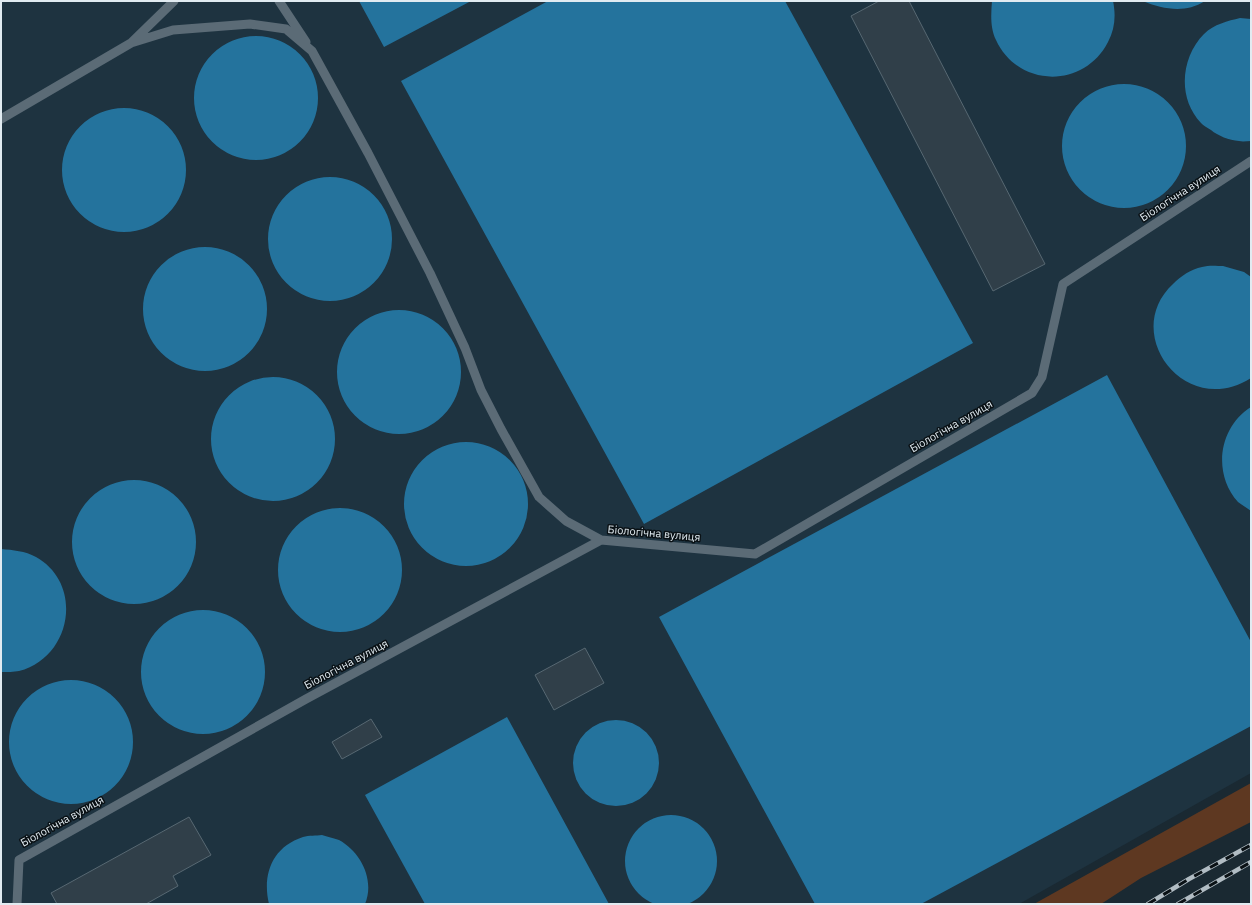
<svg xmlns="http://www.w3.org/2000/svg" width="1252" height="905" viewBox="0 0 1252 905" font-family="'IBM Plex Sans',sans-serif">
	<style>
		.built { fill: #1e3340 }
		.green { fill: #5e3821 }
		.water { fill: #24739d }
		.building { fill: #303f49; stroke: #576872 }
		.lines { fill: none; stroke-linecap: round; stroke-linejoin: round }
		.lane { stroke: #5b6b76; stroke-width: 9 }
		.rail-casing { stroke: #b1bcc3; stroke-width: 4.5 }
		.rail { stroke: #0a1115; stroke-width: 3; stroke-dasharray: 9; stroke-linecap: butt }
		.labels { text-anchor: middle; stroke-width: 3; stroke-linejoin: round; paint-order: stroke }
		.street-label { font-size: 11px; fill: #e1ebf1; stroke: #0a1115 }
	</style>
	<rect width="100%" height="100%" fill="#1a2932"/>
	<path class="built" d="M 1,1 L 1251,1 L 1251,773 L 1019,904 L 1,904 Z"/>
	<path class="green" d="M 1251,783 L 1251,822 L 1141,878 L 1101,904 L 1034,904 Z"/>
	<path class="water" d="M 359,1 L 471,1 L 384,47 Z
		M 548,1 L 785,1 L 973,343 L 644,524 L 401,81 Z
		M 992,1 L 1113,1 C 1116,15 1115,29 1108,42 C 1084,89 1018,88 996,40 C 990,28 991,14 992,1 Z
		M 1142,1 L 1205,1 C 1184,14 1164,9 1142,1 Z
		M 1240,18 L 1251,19 L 1251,141 C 1247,141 1243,142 1239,141 C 1229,140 1218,136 1211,130 C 1207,128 1203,125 1201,123 C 1177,98 1181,57 1204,34 C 1214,24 1228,21 1240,18 Z
		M194 98a62 62 0 1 1 124 0a62 62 0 1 1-124 0Z
		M1062 146a62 62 0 1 1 124 0a62 62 0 1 1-124 0Z
		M62 170a62 62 0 1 1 124 0a62 62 0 1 1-124 0Z
		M268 239a62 62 0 1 1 124 0a62 62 0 1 1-124 0Z
		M143 309a62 62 0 1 1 124 0a62 62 0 1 1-124 0Z
		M 1223,266 L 1244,272 L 1251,277 L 1251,378 C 1185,420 1120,333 1173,284 C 1181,276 1191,269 1202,267 C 1209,265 1217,266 1223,266 Z
		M337 372a62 62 0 1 1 124 0a62 62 0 1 1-124 0Z
		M 1107,375 L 1251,642 L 1251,726 L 921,904 L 815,904 L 659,617 Z
		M211 439a62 62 0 1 1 124 0a62 62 0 1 1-124 0Z
		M 1251,407 L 1251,511 C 1247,508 1242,505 1238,502 C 1212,473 1219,427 1251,407 Z
		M404 504a62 62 0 1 1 124 0a62 62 0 1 1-124 0Z
		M72 542a62 62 0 1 1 124 0a62 62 0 1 1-124 0Z
		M278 570a62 62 0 1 1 124 0a62 62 0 1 1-124 0Z
		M 1,549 C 13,550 25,551 36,557 C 84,584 72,657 19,671 C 14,672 7,672 1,672 Z
		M141 672a62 62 0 1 1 124 0a62 62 0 1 1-124 0Z
		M9 742a62 62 0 1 1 124 0a62 62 0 1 1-124 0Z
		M 507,717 L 609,904 L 425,904 L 365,795 Z
		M573 763a43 43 0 1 1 86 0a43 43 0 1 1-86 0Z
		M625 861a46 46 0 1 1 92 0a46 46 0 1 1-92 0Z
		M 322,835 C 327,837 334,838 339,840 C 361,852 375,880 365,904 L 269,904 C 262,875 272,847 303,837 C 309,835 316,836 322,835 Z"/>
	<path class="building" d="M 879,1 L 909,1 L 1045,264 L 993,291 L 851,16 Z
		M 585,648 L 604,683 L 554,710 L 535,675 Z
		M 371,719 L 382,737 L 342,759 L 332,742 Z
		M 189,817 L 211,855 L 173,876 L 178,886 L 146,904 L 57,904 L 51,893 Z"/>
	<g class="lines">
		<path class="lane" d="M 279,1 L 306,42
			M 132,42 L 174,1
			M 1,119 L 131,43 L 173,30 L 250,24 L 286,29 L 312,51 L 368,153 L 430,273 L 465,348 L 481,390 L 501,429 L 539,497 L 566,521 L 601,540
			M 17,904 L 19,860 L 306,699 L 601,540 L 755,554 L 1032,393 L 1042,377 L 1063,284 L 1251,161"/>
		<defs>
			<path id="rail" d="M 1148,904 L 1189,879 L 1251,845
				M 1178,904 L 1251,862"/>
		</defs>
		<use href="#rail" class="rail-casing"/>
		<use href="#rail" class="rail"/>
	</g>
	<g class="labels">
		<g class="street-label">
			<text transform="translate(1180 193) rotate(-33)" y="4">Біологічна вулиця</text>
			<text transform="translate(951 426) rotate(-30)" y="4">Біологічна вулиця</text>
			<text transform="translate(654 533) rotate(5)" y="4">Біологічна вулиця</text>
			<text transform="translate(346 664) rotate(-28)" y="4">Біологічна вулиця</text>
			<text transform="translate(62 821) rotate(-29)" y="4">Біологічна вулиця</text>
		</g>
	</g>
	<rect width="1252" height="905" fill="none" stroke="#e1ebf1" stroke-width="4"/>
</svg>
